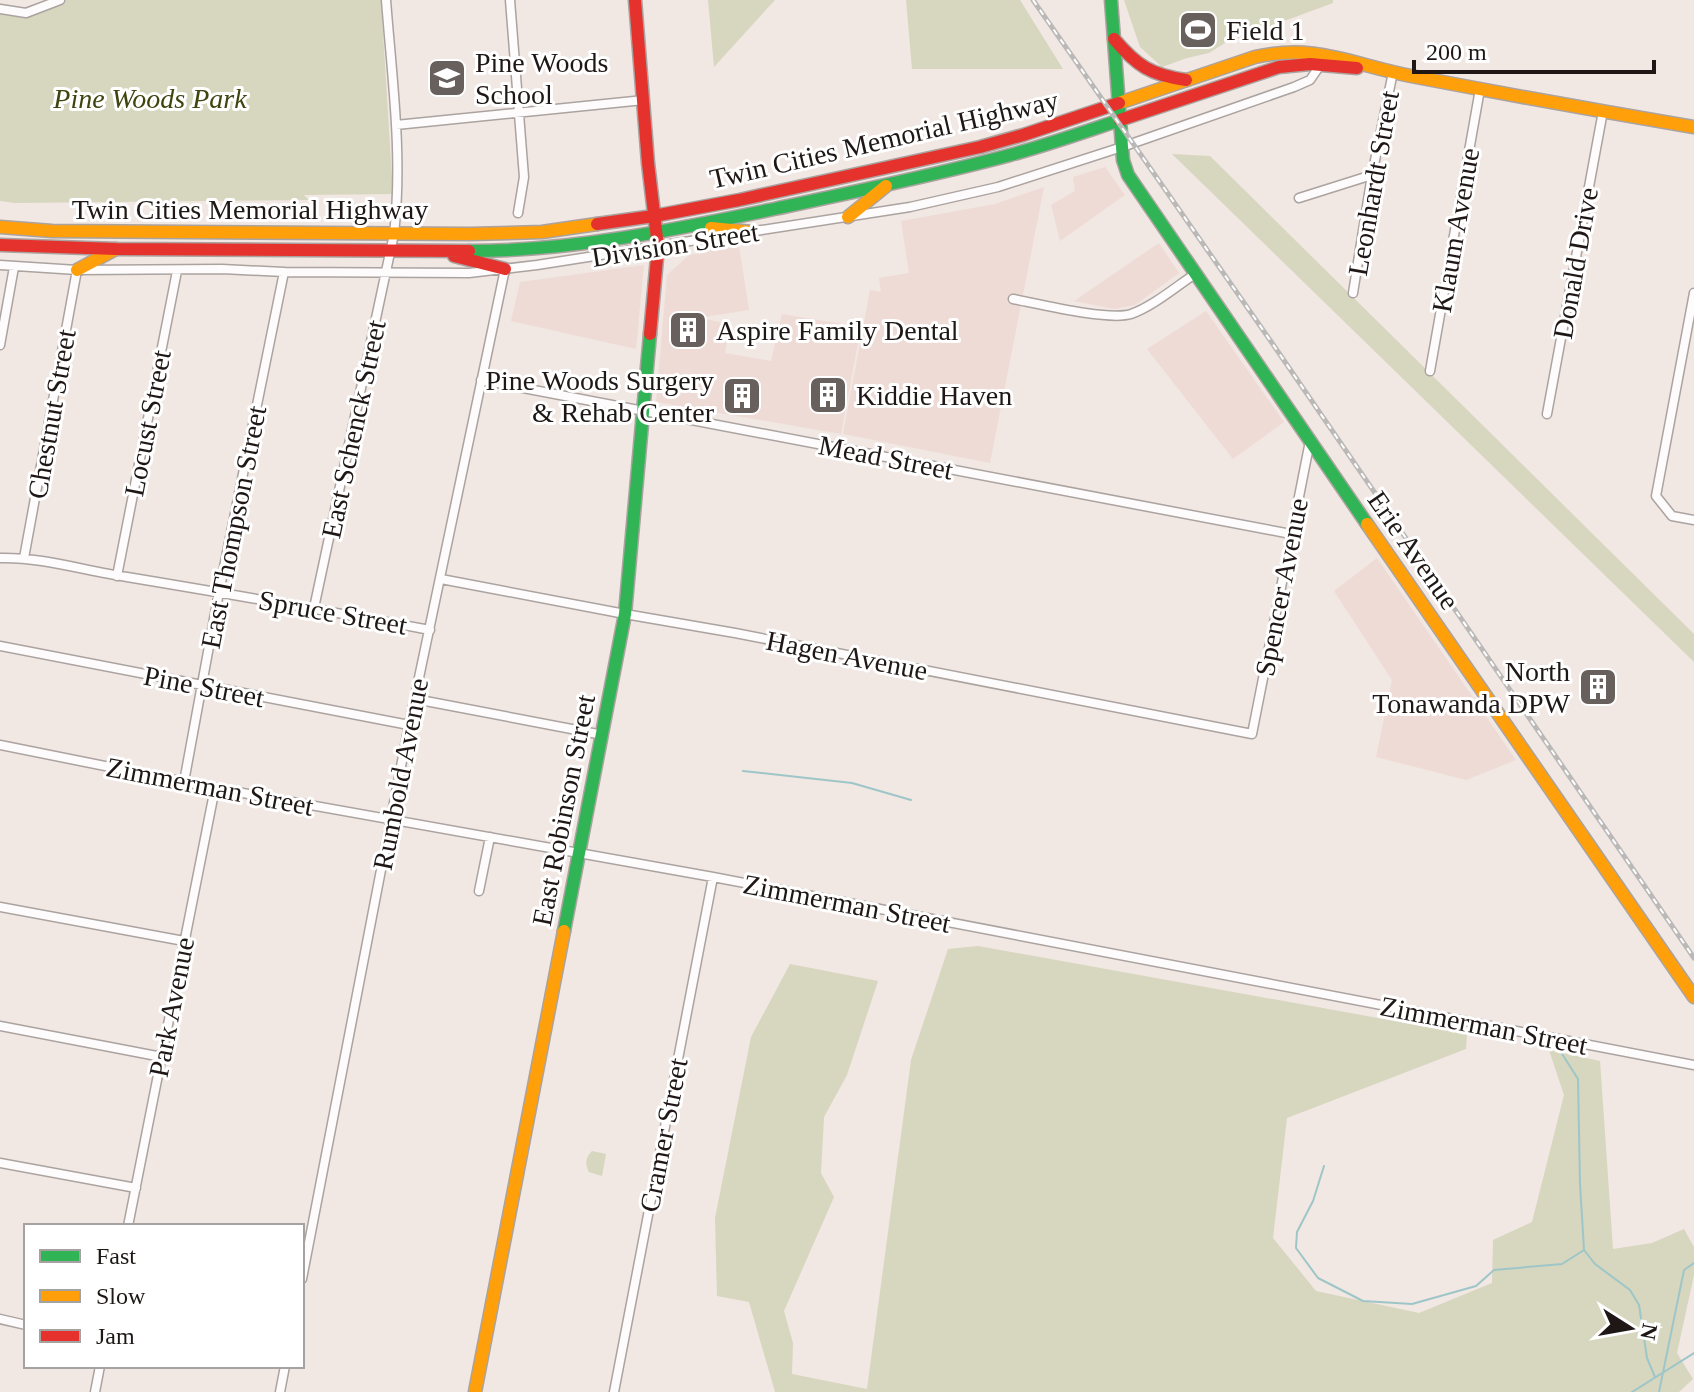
<svg xmlns="http://www.w3.org/2000/svg" width="1694" height="1392" viewBox="0 0 1694 1392" font-family="Georgia,serif">
	<style>
		.built { fill: #efdbd5 }
		.green { fill: #d7d6bf }
		.lines { fill: none; stroke-linecap: round; stroke-linejoin: round }
		.stream { stroke: #9ec6c8; stroke-width: 2 }
		.street-casing { stroke: #aba3a0; stroke-width: 11 }
		.fast-casing { stroke: #aba3a0; stroke-width: 15 }
		.slow-casing { stroke: #aba3a0; stroke-width: 15 }
		.jam-casing { stroke: #aba3a0; stroke-width: 15 }
		.street { stroke: #fdfbfb; stroke-width: 8 }
		.fast { stroke: #30b455; stroke-width: 12 }
		.slow { stroke: #ff9f0a; stroke-width: 12 }
		.jam { stroke: #e5322d; stroke-width: 12 }
		.rail-casing { stroke: #bbb9b8; stroke-width: 5 }
		.rail { stroke: #fff; stroke-width: 2; stroke-dasharray: 6; stroke-linecap: butt }
		.labels { text-anchor: middle; stroke-width: 6; stroke-linejoin: round; paint-order: stroke }
		.poi-label { font-size: 28px; fill: #1e1715; stroke: #fff; text-anchor: start }
		.park-label { font-size: 28px; font-style: italic; fill: #40450f; stroke: #fff }
		.street-label { font-size: 28px; fill: #1e1715; stroke: #fff }
	</style>
	<rect width="100%" height="100%" fill="#f1e7e3"/>
	<path class="built" d="M 1105,167 L 1125,195 L 1060,241 L 1051,205 L 1075,191 L 1073,177 Z
		M 1044,187 L 990,463 L 843,434 L 870,290 L 881,292 L 879,278 L 909,273 L 901,221 L 995,204 Z
		M 1159,243 L 1179,273 L 1135,305 L 1114,309 L 1074,301 Z
		M 739,246 L 749,310 L 704,317 L 669,312 L 730,324 L 725,353 L 771,361 L 782,314 L 861,327 L 841,434 L 656,402 L 667,275 L 689,255 Z
		M 644,265 L 636,349 L 511,321 L 520,282 Z
		M 1206,311 L 1284,422 L 1233,459 L 1147,349 Z
		M 1377,558 L 1516,760 L 1466,780 L 1376,757 L 1392,680 L 1334,591 Z"/>
	<path class="green" d="M 60,0 L 381,0 L 393,194 L 304,195 L 309,200 L 15,203 L 0,201 L 0,9 L 26,13 Z
		M 708,0 L 775,0 L 714,67 Z
		M 906,0 L 1020,0 L 1063,69 L 912,69 Z
		M 1124,0 L 1333,0 L 1333,3 L 1225,43 L 1209,53 L 1187,58 L 1162,67 L 1140,47 Z
		M 1172,154 L 1210,156 L 1694,634 L 1694,662 Z
		M 978,946 L 1467,1034 L 1466,1049 L 1287,1118 L 1273,1238 L 1316,1291 L 1419,1313 L 1492,1283 L 1493,1240 L 1532,1222 L 1564,1095 L 1549,1050 L 1600,1061 L 1613,1249 L 1652,1243 L 1684,1229 L 1694,1247 L 1694,1275 L 1677,1353 L 1693,1379 L 1679,1392 L 775,1392 L 749,1302 L 717,1296 L 715,1218 L 751,1037 L 790,964 L 878,981 L 847,1075 L 824,1117 L 821,1173 L 834,1197 L 784,1311 L 793,1343 L 792,1374 L 867,1389 L 911,1060 L 948,949 Z
		M 592,1151 L 606,1154 L 602,1176 L 589,1172 C 585,1164 585,1158 592,1151 Z"/>
	<g class="lines">
		<path class="stream" d="M 743,771 L 852,783 L 911,800
			M 1559,1049 L 1578,1079 L 1580,1184 L 1584,1250 L 1595,1264 L 1630,1290 L 1639,1305 L 1647,1358 L 1655,1377
			M 1324,1166 L 1313,1201 L 1297,1232 L 1296,1248 L 1318,1278 L 1363,1301 L 1412,1304 L 1476,1286 L 1494,1270 L 1562,1264 L 1584,1250
			M 1632,1392 L 1694,1353
			M 1659,1392 L 1684,1270 L 1694,1263"/>
		<defs>
			<path id="street" d="M 510,0 L 524,177 L 518,213
				M 0,9 L 26,13 L 60,0
				M 396,125 L 644,100
				M 1299,198 L 1372,175
				M 749,232 L 910,207 L 998,187 L 1122,147 L 1294,87 L 1310,80 L 1321,64
				M 0,265 L 77,270 L 222,269 L 284,272 L 469,273 L 537,265 L 735,234
				M 1353,293 L 1372,175 L 1393,72
				M 1694,293 L 1656,496 L 1672,516 L 1694,520
				M 1013,299 C 1039,304 1108,321 1131,314 C 1152,307 1177,286 1195,274
				M 0,345 L 14,267
				M 1430,371 L 1480,89
				M 481,380 L 1291,534
				M 1547,414 L 1603,111
				M 0,558 C 43,557 85,571 127,577 C 229,594 329,611 430,630
				M 24,558 L 77,270
				M 117,576 L 177,271
				M 441,579 L 625,614 L 735,633 L 1252,734 L 1310,441
				M 314,608 L 394,234 C 403,156 392,78 386,0
				M 0,646 L 409,725
				M 415,699 L 603,735
				M 0,745 L 215,788 L 713,877 L 1694,1065
				M 184,782 L 219,592 L 284,272
				M 479,891 L 490,837
				M 0,907 L 184,941
				M 0,1026 L 162,1057
				M 0,1163 L 136,1188
				M 128,1226 L 215,788
				M 302,1279 L 409,725 L 505,269
				M 0,1319 L 26,1325
				M 95,1392 L 100,1366
				M 280,1392 L 285,1366
				M 614,1392 L 713,877"/>
			<path id="fast" d="M 1111,0 L 1123,160 L 1128,175 L 1367,524
				M 469,251 C 572,251 673,230 774,209 C 853,192 932,176 1010,155 C 1047,145 1084,132 1120,120
				M 564,931 L 625,614 L 650,334"/>
			<path id="slow" d="M 1119,103 L 1255,57 C 1316,43 1353,65 1411,76 C 1505,94 1599,111 1694,127
				M 848,217 L 886,186
				M 0,227 L 52,231 L 470,234 L 542,232 L 597,224
				M 711,228 L 752,232
				M 77,270 L 116,249
				M 1367,524 L 1694,997
				M 475,1392 L 564,931"/>
			<path id="jam" d="M 635,0 L 648,163 L 658,247 L 650,334
				M 1114,39 C 1137,66 1151,75 1186,80
				M 1120,120 L 1279,67 L 1310,64 L 1357,68
				M 597,224 L 654,216 L 739,200 L 980,147 L 1023,135 L 1119,103
				M 0,245 L 116,249 L 469,251
				M 454,256 L 505,269"/>
		</defs>
		<use href="#street" class="street-casing"/>
		<use href="#fast" class="fast-casing"/>
		<use href="#slow" class="slow-casing"/>
		<use href="#jam" class="jam-casing"/>
		<use href="#street" class="street"/>
		<use href="#fast" class="fast"/>
		<use href="#slow" class="slow"/>
		<use href="#jam" class="jam"/>
		<defs>
			<path id="rail" d="M 1033,0 L 1270,340 L 1694,958"/>
		</defs>
		<use href="#rail" class="rail-casing"/>
		<use href="#rail" class="rail"/>
	</g>
	<defs>
		<symbol id="stadium-square" viewBox="-11 -11 22 22"><rect x="-9" y="-9" width="18" height="18" rx="4" fill="#68605d" stroke="#fff"/><path d="M0-5a6.5 5 0 1 0 0 10a6.5 5 0 1 0 0-10ZM-3.5-1.8h7v3.6h-7Z" fill="#fff"/></symbol>
		<symbol id="school-square" viewBox="-11 -11 22 22"><rect x="-9" y="-9" width="18" height="18" rx="4" fill="#68605d" stroke="#fff"/><path d="M0-5L7-2L0 1L-7-2ZM-4 1L0 2.5L4 1V4Q0 6-4 4Z" fill="#fff"/></symbol>
		<symbol id="building-square" viewBox="-11 -11 22 22"><rect x="-9" y="-9" width="18" height="18" rx="4" fill="#68605d" stroke="#fff"/><path d="M-4-6H4V6H1V3H-1V6H-4ZM-2.5-4.3h1.7v1.8h-1.7ZM.8-4.3h1.7v1.8H.8ZM-2.5-1h1.7V.8h-1.7ZM.8-1h1.7V.8H.8Z" fill="#fff"/></symbol>
	</defs>
	<g fill-rule="evenodd">
		<use href="#stadium-square" x="1176" y="8" width="44" height="44"/>
		<use href="#school-square" x="425" y="56" width="44" height="44"/>
		<use href="#building-square" x="666" y="308" width="44" height="44"/>
		<use href="#building-square" x="806" y="373" width="44" height="44"/>
		<use href="#building-square" x="720" y="374" width="44" height="44"/>
		<use href="#building-square" x="1576" y="665" width="44" height="44"/>
	</g>
	<g class="labels">
		<g class="poi-label">
			<text x="1226" y="40">Field 1</text>
			<text x="475" y="72">Pine Woods<tspan x="475" dy="32">School</tspan></text>
			<text x="716" y="340">Aspire Family Dental</text>
			<text x="714" y="390" text-anchor="end">Pine Woods Surgery<tspan x="714" dy="32">&amp; Rehab Center</tspan></text>
			<text x="856" y="405">Kiddie Haven</text>
			<text x="1570" y="681" text-anchor="end">North<tspan x="1570" dy="32">Tonawanda DPW</tspan></text>
		</g>
		<g class="park-label">
			<text x="150" y="108">Pine Woods Park</text>
		</g>
		<g class="street-label">
			<text transform="translate(884 139) rotate(-13)" y="10">Twin Cities Memorial Highway</text>
			<text transform="translate(1373 183) rotate(-80)" y="10">Leonhardt Street</text>
			<text x="250" y="219">Twin Cities Memorial Highway</text>
			<text transform="translate(1455 230) rotate(-80)" y="10">Klaum Avenue</text>
			<text transform="translate(675 244) rotate(-9)" y="10">Division Street</text>
			<text transform="translate(1575 263) rotate(-80)" y="10">Donald Drive</text>
			<text transform="translate(51 414) rotate(-80)" y="10">Chestnut Street</text>
			<text transform="translate(147 423) rotate(-79)" y="10">Locust Street</text>
			<text transform="translate(353 429) rotate(-78)" y="10">East Schenck Street</text>
			<text transform="translate(886 457) rotate(11)" y="10">Mead Street</text>
			<text transform="translate(233 527) rotate(-79)" y="10">East Thompson Street</text>
			<text transform="translate(1414 550) rotate(55)" y="10">Erie Avenue</text>
			<text transform="translate(1281 587) rotate(-79)" y="10">Spencer Avenue</text>
			<text transform="translate(333 612) rotate(10)" y="10">Spruce Street</text>
			<text transform="translate(847 655) rotate(11)" y="10">Hagen Avenue</text>
			<text transform="translate(204 686) rotate(11)" y="10">Pine Street</text>
			<text transform="translate(400 774) rotate(-79)" y="10">Rumbold Avenue</text>
			<text transform="translate(210 786) rotate(11)" y="10">Zimmerman Street</text>
			<text transform="translate(563 810) rotate(-79)" y="10">East Robinson Street</text>
			<text transform="translate(847 903) rotate(11)" y="10">Zimmerman Street</text>
			<text transform="translate(171 1007) rotate(-79)" y="10">Park Avenue</text>
			<text transform="translate(1484 1025) rotate(11)" y="10">Zimmerman Street</text>
			<text transform="translate(663 1135) rotate(-79)" y="10">Cramer Street</text>
		</g>
	</g>
	<rect x="24" y="1224" width="280" height="144" fill="#ffffff" stroke="#a5a2a1" stroke-width="2"/>
	<rect x="40" y="1250" width="40" height="12" fill="#30b455" stroke="#a5a2a1" stroke-width="2"/>
	<text x="96" y="1264" font-size="24" fill="#1e1715">Fast</text>
	<rect x="40" y="1290" width="40" height="12" fill="#ff9f0a" stroke="#a5a2a1" stroke-width="2"/>
	<text x="96" y="1304" font-size="24" fill="#1e1715">Slow</text>
	<rect x="40" y="1330" width="40" height="12" fill="#e5322d" stroke="#a5a2a1" stroke-width="2"/>
	<text x="96" y="1344" font-size="24" fill="#1e1715">Jam</text>
	<g transform="translate(1630 1328) rotate(101)" stroke="#ffffff" stroke-width="6" paint-order="stroke">
	<path d="M0-6L14 30L0 20L-14 30Z" fill="#1e1715"/>
	<text y="-12" font-size="22" font-weight="bold" text-anchor="middle" fill="#1e1715">N</text>
	</g>
	<path d="M1414 60v12h240v-12" fill="none" stroke="#1e1715" stroke-width="4"/>
	<text x="1426" y="60" font-size="24" fill="#1e1715" stroke="#ffffff" stroke-width="6" paint-order="stroke">200 m</text>
</svg>
